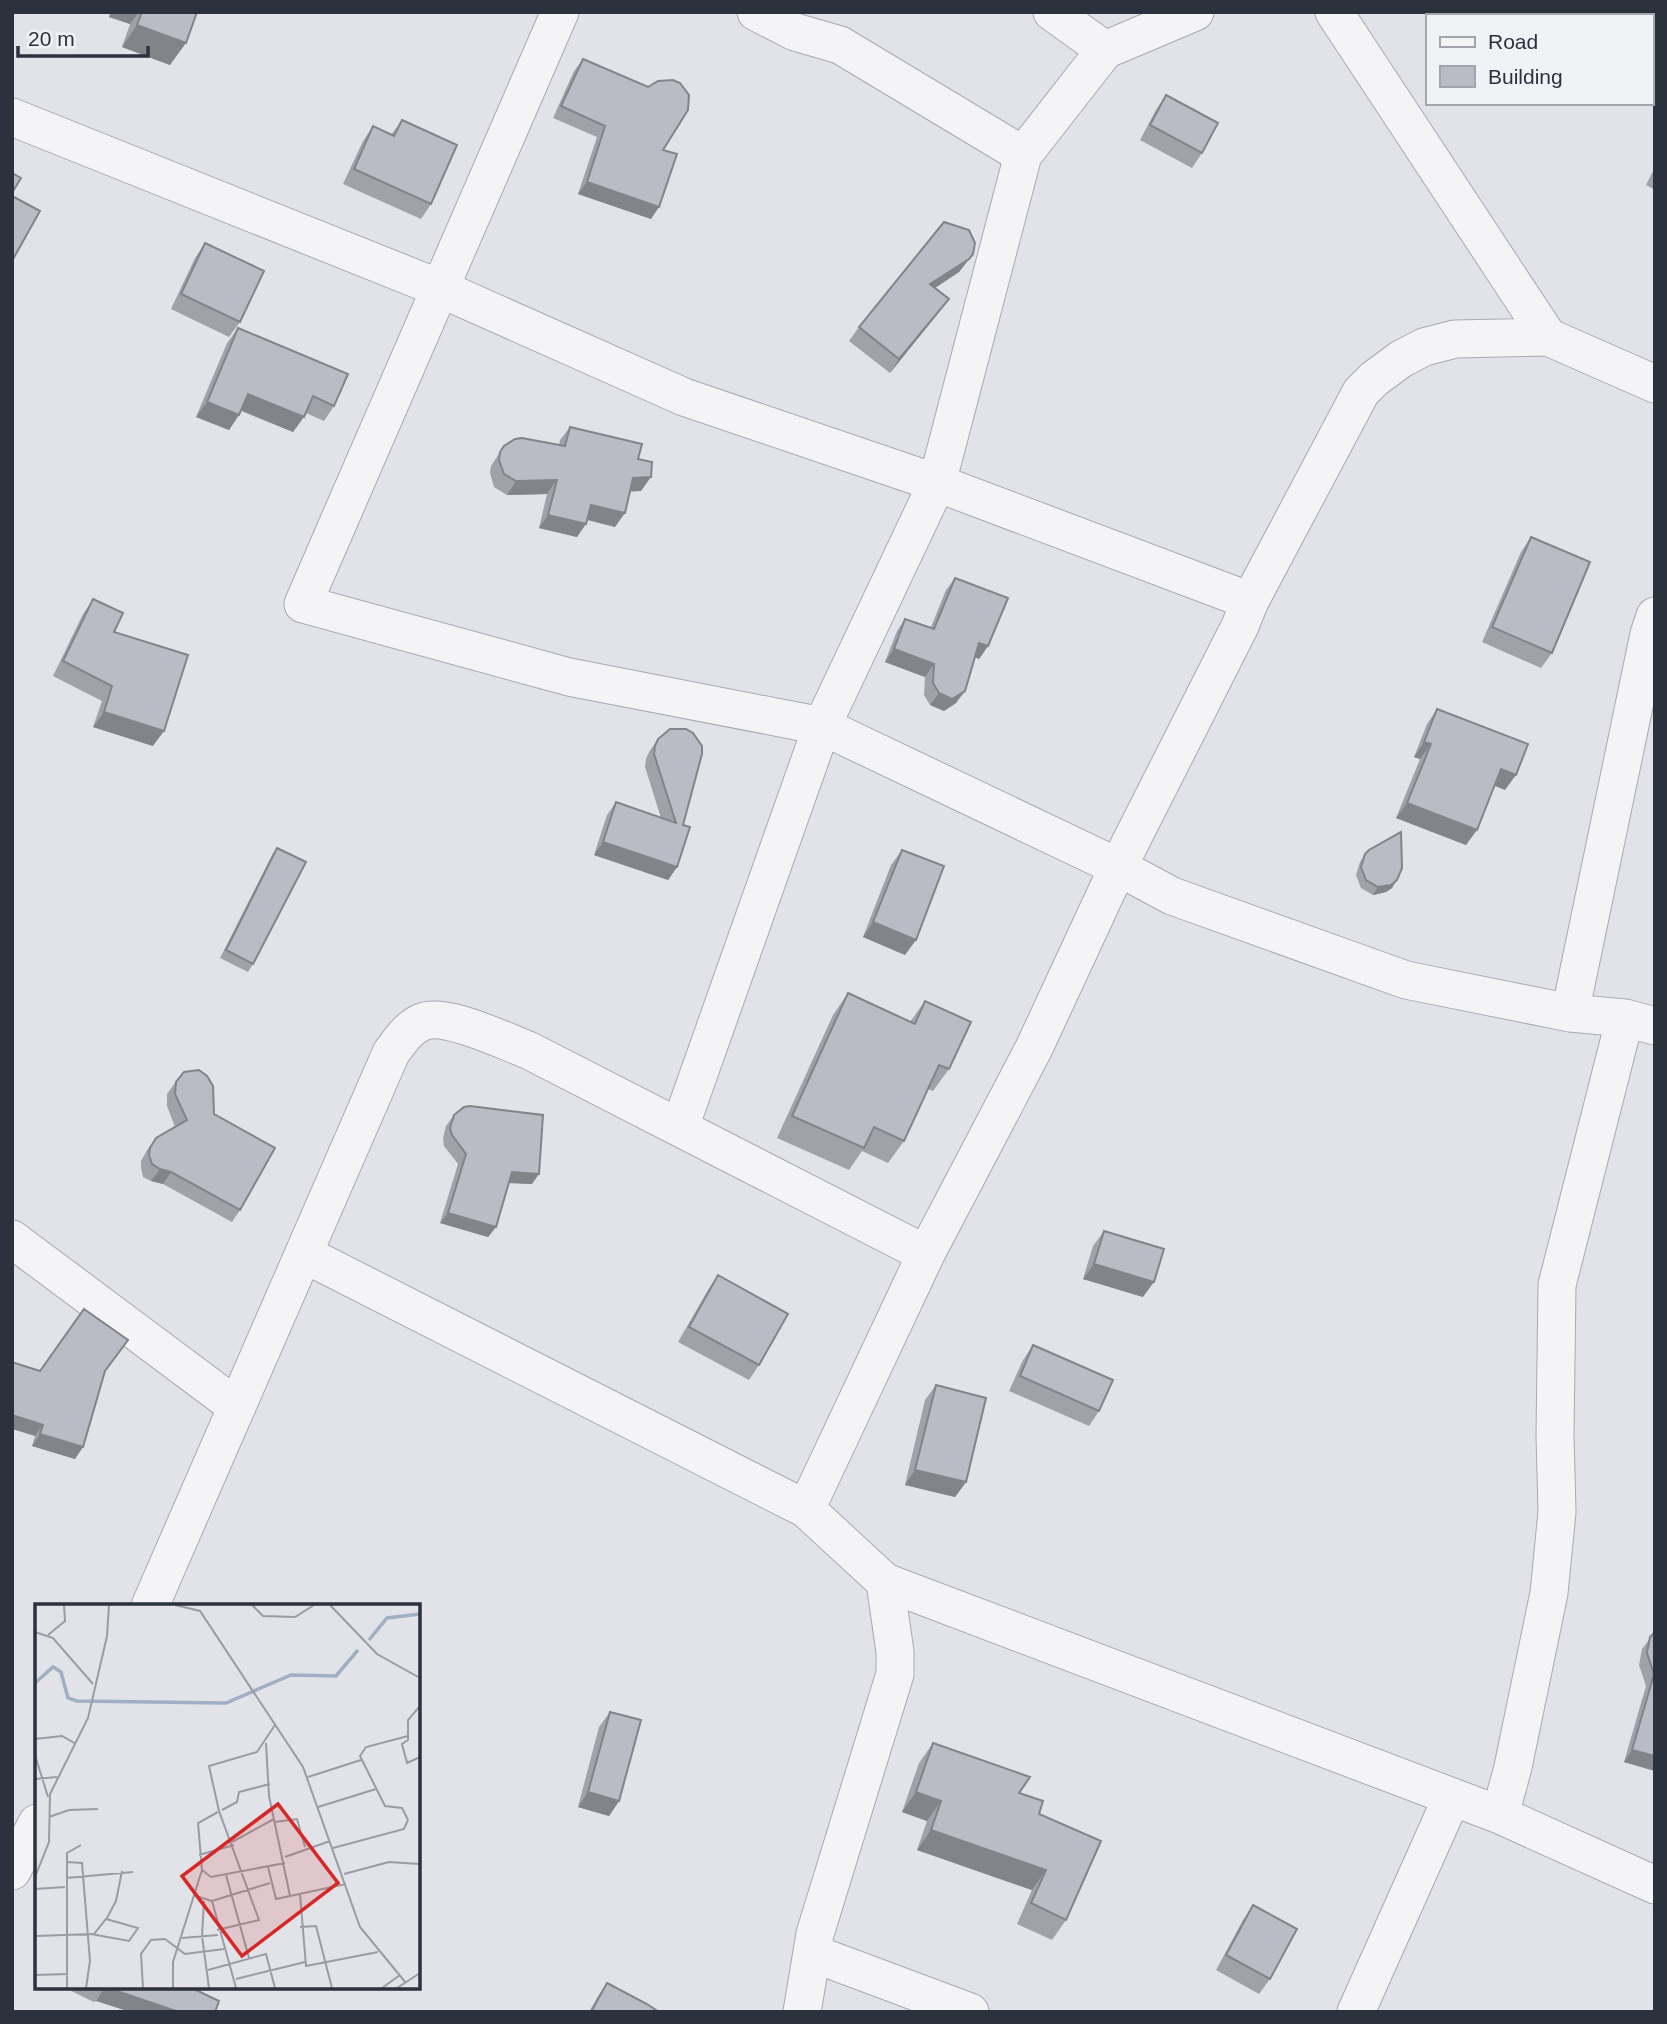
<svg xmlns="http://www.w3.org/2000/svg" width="1667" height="2024" viewBox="0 0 1667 2024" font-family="Arial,sans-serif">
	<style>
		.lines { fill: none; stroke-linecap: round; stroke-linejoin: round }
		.minor-casing { stroke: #a7aab2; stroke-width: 39 }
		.minor { stroke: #f4f4f7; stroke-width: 37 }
		.wall { fill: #9fa2a9 }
		.shaded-wall { fill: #828489 }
		.building { fill: #b9bcc4; stroke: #828489; stroke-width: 2 }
		.inset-river { fill: none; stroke: #a1afc4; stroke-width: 3.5 }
		.inset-road { fill: none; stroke: #999ca4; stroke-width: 2 }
		.view { fill: #d62828; fill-opacity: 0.15; stroke: #d62828; stroke-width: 3.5 }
		.inset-edge { fill: none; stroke: #2c313e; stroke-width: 3.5 }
	</style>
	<rect width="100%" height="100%" fill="#e1e3e8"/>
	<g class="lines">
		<defs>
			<path id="minor" d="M 560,12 L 303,604 L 569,677 L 822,726 L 1118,867 L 1172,896 L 1406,980 L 1570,1013 L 1625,1018 L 1655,1026
				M 756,12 L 795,32 L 840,45 L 1023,155 L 1105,50 L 1195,12
				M 1052,12 L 1105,50
				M 1334,12 L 1548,337
				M 12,117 L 439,288 L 684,397 L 937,483 L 1250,601
				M 1570,1013 L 1649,634 L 1655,616
				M 680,1127 L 822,726 L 937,483 L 1023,155
				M 12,1239 L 237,1407
				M 304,1254 L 806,1509 L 885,1582 L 1500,1815 L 1655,1885
				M 806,1509 L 926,1254 L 1034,1048 L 1118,867 L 1240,626 L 1250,601 L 1361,392 L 1374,379 L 1401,359 L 1424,347 L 1455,339 L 1548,337 L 1655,384
				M 150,1606 L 391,1053 C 400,1041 408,1028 422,1022 C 445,1012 504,1041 528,1050 L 926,1254
				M 1500,1815 L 1513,1767 L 1549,1593 L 1557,1512 L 1555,1436 L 1557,1285 L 1625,1018
				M 12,1871 L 37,1823
				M 812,1953 L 970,2012
				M 802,2012 L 815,1934 L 895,1674 L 895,1652 L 885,1582
				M 1356,2012 L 1452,1797"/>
		</defs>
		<use href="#minor" class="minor-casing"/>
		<use href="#minor" class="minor"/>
	</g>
	<path class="wall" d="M 110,12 L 197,12 L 170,65 L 122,47 L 130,24 L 109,17 Z
		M 583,59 L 663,150 L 651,219 L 578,194 L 597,137 L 553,118 L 574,71 Z
		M 1166,95 L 1202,153 L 1192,168 L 1140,140 L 1156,110 Z
		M 402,120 L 431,204 L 421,219 L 343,184 L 363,141 L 373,126 L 391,135 Z
		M 1655,167 L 1655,190 L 1646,185 Z
		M 205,243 L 240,322 L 229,337 L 171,309 L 195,258 Z
		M 973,254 L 959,272 L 935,288 L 949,299 L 939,312 L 890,373 L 849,341 L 859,327 Z
		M 238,328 L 334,406 L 324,421 L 306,413 L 293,432 L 241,411 L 229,430 L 196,417 L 227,343 Z
		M 570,427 L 638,459 L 641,491 L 630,491 L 615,527 L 587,520 L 577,537 L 539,528 L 547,494 L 507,495 L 494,487 L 490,473 L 491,466 L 504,446 L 559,445 L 560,440 Z
		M 1531,537 L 1552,653 L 1541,668 L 1482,642 L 1521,552 Z
		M 955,578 L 988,646 L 979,659 L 975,657 L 956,703 L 944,711 L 930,705 L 924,695 L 925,677 L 885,662 L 897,631 L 905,619 L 931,627 L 946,590 Z
		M 93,599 L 114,632 L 153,746 L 93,727 L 102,701 L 53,676 L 83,614 Z
		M 1437,709 L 1505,790 L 1495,786 L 1466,845 L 1396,818 L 1420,759 L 1414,757 L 1427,724 Z
		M 658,739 L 683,825 L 677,867 L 668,880 L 594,855 L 607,815 L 616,802 L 661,818 L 645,767 L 646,759 L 649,752 Z
		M 277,848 L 253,964 L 248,972 L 220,958 L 272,855 Z
		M 902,850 L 905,955 L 863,937 L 891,865 Z
		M 1365,854 L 1392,888 L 1386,892 L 1373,895 L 1361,888 L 1356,875 L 1360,862 Z
		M 848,993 L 910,1022 L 925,1001 L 949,1069 L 933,1091 L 928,1089 L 904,1141 L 888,1163 L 862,1151 L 849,1170 L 777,1138 L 833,1015 Z
		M 180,1076 L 214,1114 L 240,1210 L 232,1222 L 163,1184 L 151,1181 L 143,1177 L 141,1167 L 141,1161 L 147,1150 L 156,1138 L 175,1127 L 167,1106 L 167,1094 Z
		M 454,1115 L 532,1184 L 509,1183 L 496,1227 L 488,1237 L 440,1223 L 458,1164 L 444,1146 L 443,1138 L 446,1126 Z
		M 1104,1231 L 1143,1297 L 1083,1279 L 1093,1246 Z
		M 718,1275 L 759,1365 L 749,1380 L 678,1342 L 708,1290 Z
		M 1033,1345 L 1099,1411 L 1089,1426 L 1009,1391 L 1023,1360 Z
		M 40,1371 L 105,1372 L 75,1459 L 32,1446 L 35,1436 Z
		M 936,1385 L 966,1482 L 955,1497 L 905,1485 L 925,1400 Z
		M 1655,1632 L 1655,1771 L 1624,1762 L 1646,1686 L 1639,1665 L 1642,1649 Z
		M 610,1712 L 619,1801 L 609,1816 L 578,1807 L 599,1727 Z
		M 933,1743 L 1019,1793 L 1039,1814 L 1066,1920 L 1052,1940 L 1017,1924 L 1032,1890 L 917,1850 L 927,1821 L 902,1812 L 919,1763 Z
		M 1253,1905 L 1270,1979 L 1259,1994 L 1216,1970 L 1243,1920 Z
		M 607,1983 L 659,2012 L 589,2012 L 598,1996 Z
		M 65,1987 L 194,1987 L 96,2001 L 94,2002 L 65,1988 Z"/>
	<path class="shaded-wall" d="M 112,12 L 139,12 L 130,24 L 109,17 Z
		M 137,25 L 186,43 L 170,65 L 122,47 Z
		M 587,182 L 659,207 L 651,219 L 578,194 Z
		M 973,254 L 959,272 L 921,297 L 930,284 Z
		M 949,299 L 939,312 L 890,373 L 899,359 Z
		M 248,394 L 304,417 L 293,432 L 238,409 Z
		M 207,402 L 239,415 L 229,430 L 196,417 Z
		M 651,477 L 641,491 L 624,492 L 633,478 Z
		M 557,480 L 547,494 L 507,495 L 516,481 Z
		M 591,505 L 625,513 L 615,527 L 581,518 Z
		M 548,515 L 586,524 L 577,537 L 539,528 Z
		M 979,643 L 988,646 L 979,659 L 970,655 Z
		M 894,649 L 934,664 L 925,677 L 885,662 Z
		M 965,691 L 956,703 L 944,711 L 930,705 L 939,693 Z
		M 104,712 L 164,731 L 153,746 L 93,727 Z
		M 1424,742 L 1431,744 L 1420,759 L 1414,757 Z
		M 1501,769 L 1516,775 L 1505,790 L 1491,784 Z
		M 1407,803 L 1477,830 L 1466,845 L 1396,818 Z
		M 603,842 L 677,867 L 668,880 L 594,855 Z
		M 1397,880 L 1392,888 L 1386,892 L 1373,895 L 1378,887 Z
		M 873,922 L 916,940 L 905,955 L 863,937 Z
		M 160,1169 L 171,1172 L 163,1184 L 151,1181 Z
		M 512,1172 L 539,1174 L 532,1184 L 505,1183 Z
		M 448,1213 L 496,1227 L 488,1237 L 440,1223 Z
		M 1094,1264 L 1154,1282 L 1143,1297 L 1083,1279 Z
		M 12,1415 L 43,1425 L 35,1436 L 12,1429 Z
		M 40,1434 L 83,1447 L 75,1459 L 32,1446 Z
		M 915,1470 L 966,1482 L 955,1497 L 905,1485 Z
		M 1632,1750 L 1655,1756 L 1655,1771 L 1624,1762 Z
		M 588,1792 L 619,1801 L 609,1816 L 578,1807 Z
		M 916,1792 L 941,1801 L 927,1821 L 902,1812 Z
		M 931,1830 L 1046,1870 L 1032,1890 L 917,1850 Z
		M 105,1987 L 179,2012 L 130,2012 L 96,2001 Z"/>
	<path class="building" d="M 142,12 L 197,12 L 186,43 L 137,25 Z
		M 583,59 L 648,87 L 658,81 L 673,80 L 680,83 L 689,95 L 688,110 L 663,150 L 677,154 L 659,207 L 587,182 L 605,126 L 561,106 Z
		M 1166,95 L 1218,123 L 1202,153 L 1150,125 Z
		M 402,120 L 457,145 L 431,204 L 354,169 L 373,126 L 394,136 Z
		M 12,173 L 21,178 L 12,193 Z
		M 12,196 L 40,211 L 12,261 Z
		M 944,222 L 969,230 L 975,243 L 973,254 L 969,259 L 930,284 L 949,299 L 899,359 L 859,327 Z
		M 205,243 L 264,271 L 240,322 L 181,294 Z
		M 238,328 L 348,374 L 334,406 L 313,396 L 304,417 L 248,394 L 239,415 L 207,402 Z
		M 570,427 L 642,444 L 638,459 L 652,462 L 651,477 L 633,478 L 625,513 L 591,505 L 586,524 L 548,515 L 557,480 L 516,481 L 504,474 L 499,460 L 500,452 L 504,446 L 515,439 L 522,438 L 565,446 Z
		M 1531,537 L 1590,562 L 1552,653 L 1492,627 Z
		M 955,578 L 1008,598 L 988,646 L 979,643 L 965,691 L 952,699 L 939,693 L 933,683 L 934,664 L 894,649 L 905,619 L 934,629 Z
		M 93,599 L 123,613 L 114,632 L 188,655 L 164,731 L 104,712 L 112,686 L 63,661 Z
		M 1437,709 L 1528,744 L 1516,775 L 1501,769 L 1477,830 L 1407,803 L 1431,744 L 1424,742 Z
		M 670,729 L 686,729 L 693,733 L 702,746 L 702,754 L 683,825 L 690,827 L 677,867 L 603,842 L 616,802 L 676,823 L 654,754 L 655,746 L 658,739 Z
		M 1401,832 L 1402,868 L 1397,880 L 1391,885 L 1378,887 L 1366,880 L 1361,867 L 1365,854 L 1369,850 Z
		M 277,848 L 306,862 L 253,964 L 226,950 Z
		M 902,850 L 944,866 L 916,940 L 873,922 Z
		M 848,993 L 915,1024 L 925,1001 L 971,1022 L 949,1069 L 939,1065 L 904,1141 L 874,1127 L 864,1148 L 792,1116 Z
		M 199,1070 L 207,1076 L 213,1086 L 214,1114 L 275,1148 L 240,1210 L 171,1172 L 160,1169 L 152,1164 L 149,1155 L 150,1148 L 156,1138 L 187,1120 L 175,1094 L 176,1082 L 184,1072 Z
		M 470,1106 L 543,1115 L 539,1174 L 512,1172 L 496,1227 L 448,1213 L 466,1154 L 452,1135 L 450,1128 L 454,1115 L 464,1107 Z
		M 1104,1231 L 1164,1249 L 1154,1282 L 1094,1264 Z
		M 718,1275 L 788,1314 L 759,1365 L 689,1327 Z
		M 84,1309 L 128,1340 L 105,1371 L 83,1447 L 40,1434 L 43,1425 L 12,1415 L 12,1362 L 40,1371 Z
		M 1033,1345 L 1113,1380 L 1099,1411 L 1020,1376 Z
		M 936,1385 L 986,1398 L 966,1482 L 915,1470 Z
		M 1655,1632 L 1655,1756 L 1632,1750 L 1654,1674 L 1647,1653 L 1650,1637 Z
		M 610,1712 L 641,1720 L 619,1801 L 588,1792 Z
		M 933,1743 L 1030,1777 L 1019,1793 L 1043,1801 L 1039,1814 L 1101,1841 L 1066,1920 L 1031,1903 L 1046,1870 L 931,1830 L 941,1801 L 916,1792 Z
		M 1253,1905 L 1297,1929 L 1270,1979 L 1226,1955 Z
		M 607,1983 L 647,2004 L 659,2012 L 591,2012 Z
		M 105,1987 L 194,1987 L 194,1989 L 219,2001 L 215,2012 L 179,2012 Z"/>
	<g transform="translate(35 1604)">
		<rect width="385" height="385" fill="#e1e3e8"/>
		<path class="inset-river" d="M 334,36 L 352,14 L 385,10M 0,79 L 18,63 L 26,68 L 33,94 L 42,97 L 191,99 L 256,71 L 301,72 L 323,46"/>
		<path class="inset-road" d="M 140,1 L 165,7 L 268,163 L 325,323 L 371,379M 217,1 L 228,12 L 260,13 L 279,1M 295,1 L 342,50 L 385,74M 0,28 L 18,34 L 58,80M 13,31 L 30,17 L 29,1M 385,102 L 373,116 L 373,136 L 367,140 L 372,159 L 385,153M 373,132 L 331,143 L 325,152 L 350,202 L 367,204 L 373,216M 0,135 L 27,132 L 41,140M 231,139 L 234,192 L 255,292M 0,151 L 13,193M 273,173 L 326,156M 0,175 L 22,173M 283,203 L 341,185M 187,206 L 202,198 L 204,188 L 235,180M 14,213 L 34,206 L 63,205M 240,218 L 262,215 L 270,243M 197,238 L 239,215M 298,244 L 369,225 L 373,216M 164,251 L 199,241M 250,253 L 295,237M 32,258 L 47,259 L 55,357 L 51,384M 233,263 L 241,295 L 311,280M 167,266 L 176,273 L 250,259M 309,270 L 354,258 L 385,260M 191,271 L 214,354M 0,273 L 14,238 L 15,190 L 53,114 L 72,32 L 74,1M 31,274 L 98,268M 0,285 L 30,283M 265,290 L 271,362 L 343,348M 158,291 L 177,297 L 201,384M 169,297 L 167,332 L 174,384M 177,297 L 235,279M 72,314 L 81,297 L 87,267M 265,323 L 281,322 L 297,384M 182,326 L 224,316 L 184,207 L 174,162 L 222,148 L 240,121M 0,332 L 59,330 L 71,315 L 103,324 L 94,337 L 56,330M 147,334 L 183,331M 173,366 L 231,350 L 240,384M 0,371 L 33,370M 201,375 L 270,358M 32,384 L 32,249 L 46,241M 108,384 L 106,350 L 116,336 L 130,335 L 150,350 L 189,345M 138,384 L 138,358 L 167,266 L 163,219 L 183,208M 347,384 L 365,371M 362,384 L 385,369"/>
		<path class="view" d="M 243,200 L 303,279 L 207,352 L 147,272 Z"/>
		<rect width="385" height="385" class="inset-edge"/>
	</g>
	<rect width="1667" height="2024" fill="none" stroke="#2c313e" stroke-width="28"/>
	<rect x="1426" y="14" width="228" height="91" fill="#f1f2f6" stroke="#a2a5ac" stroke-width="2"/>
	<rect x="1440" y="37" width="35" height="10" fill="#f4f4f7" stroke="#a2a5ac" stroke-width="2"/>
	<text x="1488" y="49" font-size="21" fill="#2c313e">Road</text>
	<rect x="1440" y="66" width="35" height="21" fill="#b9bcc4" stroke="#a2a5ac" stroke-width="2"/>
	<text x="1488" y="84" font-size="21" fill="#2c313e">Building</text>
	<path d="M18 46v10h130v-10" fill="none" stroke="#2c313e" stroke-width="3.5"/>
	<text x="28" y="46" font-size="21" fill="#2c313e" stroke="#f1f2f6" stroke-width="5" paint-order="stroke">20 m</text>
</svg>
